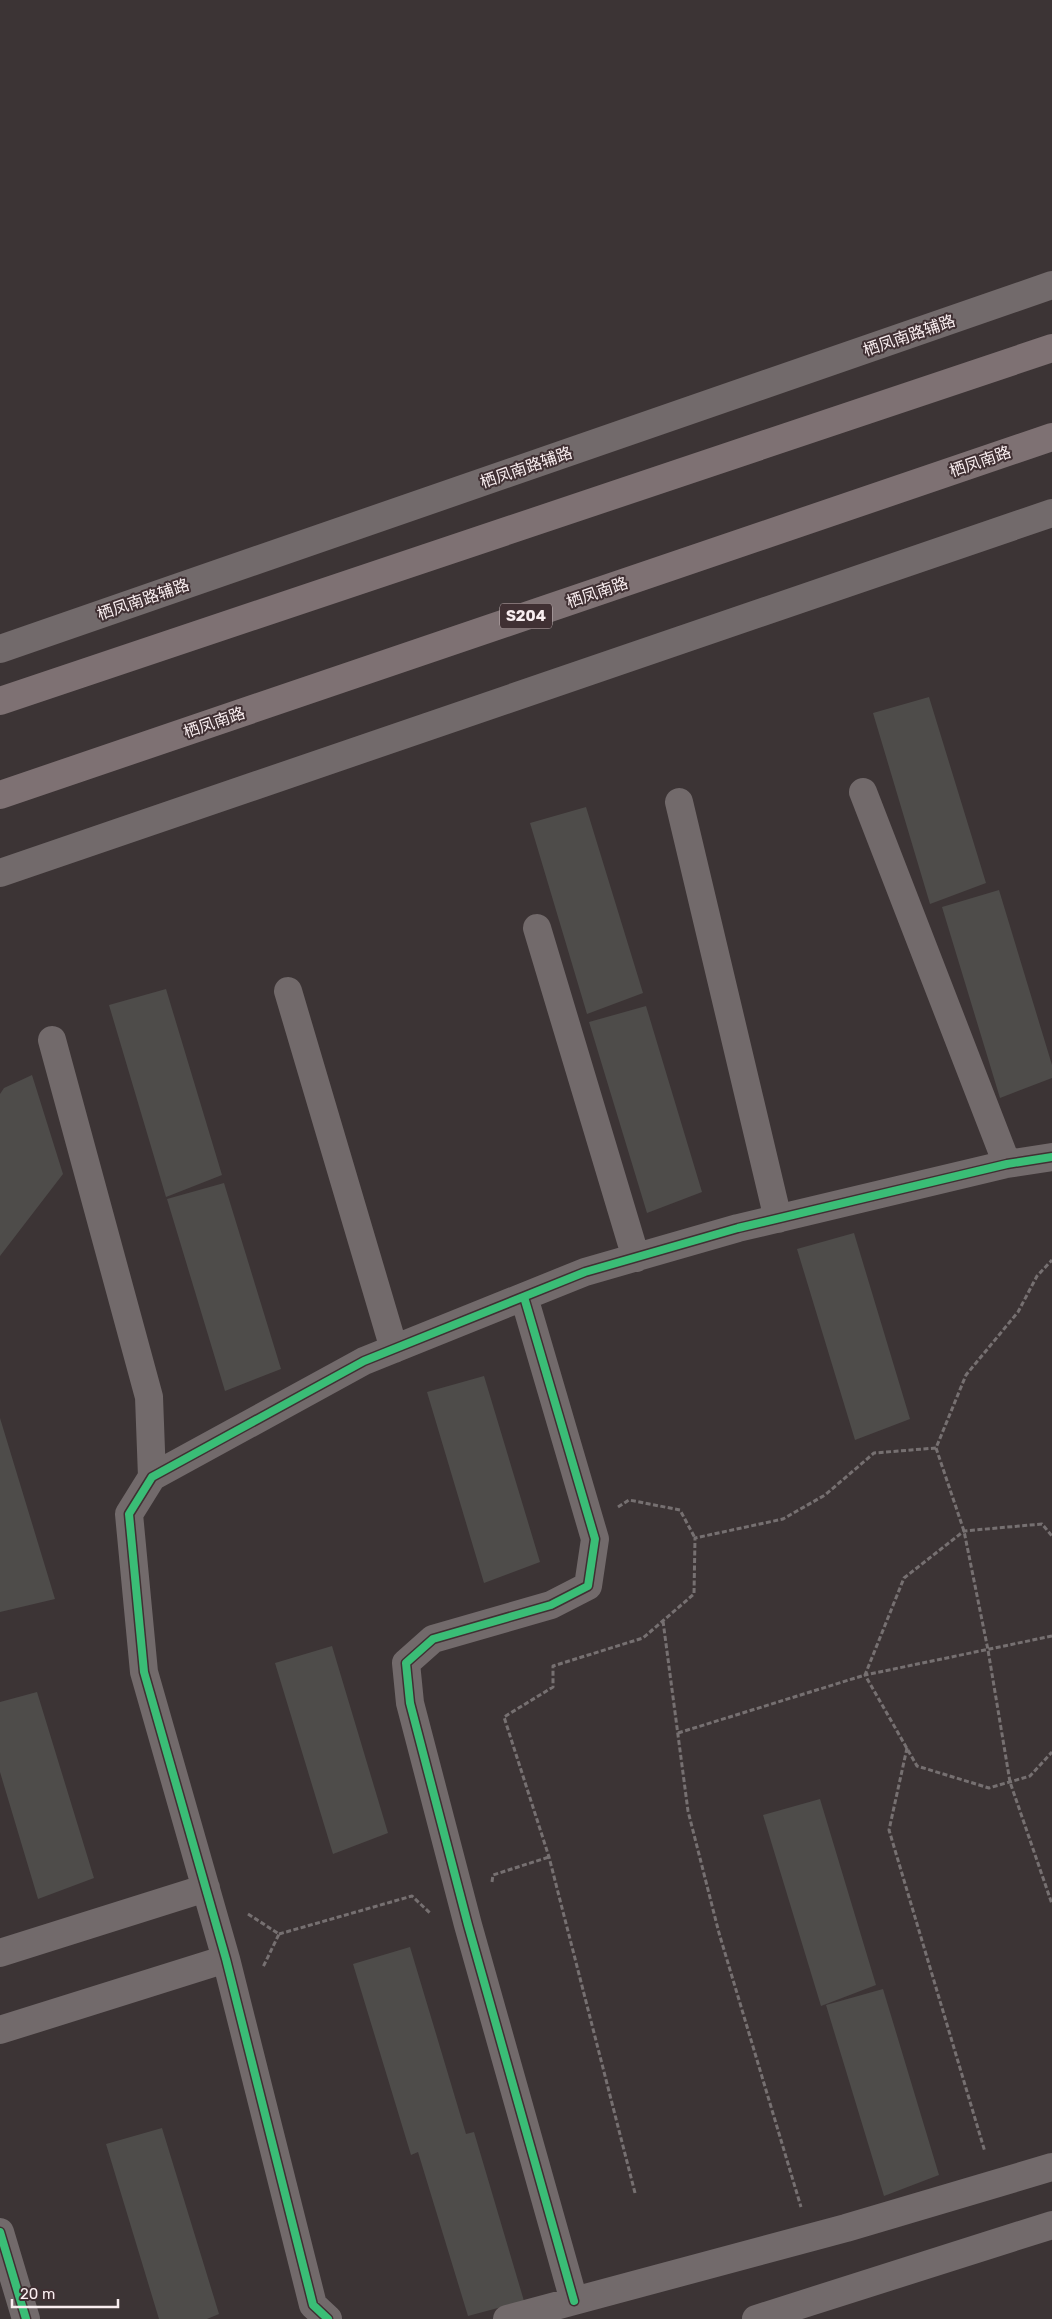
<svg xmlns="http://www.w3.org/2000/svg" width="1052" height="2319" viewBox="0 0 1052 2319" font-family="Rubik,'Noto Sans SC',sans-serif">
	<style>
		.building { fill: #4e4c4a }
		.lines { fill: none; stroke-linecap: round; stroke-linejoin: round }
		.path { stroke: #767071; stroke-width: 3; stroke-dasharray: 5 2.5; stroke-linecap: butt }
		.minor { stroke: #726a6b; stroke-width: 28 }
		.tertiary { stroke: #726a6b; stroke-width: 28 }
		.primary { stroke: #7e7173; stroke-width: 28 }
		.cycleway-casing { stroke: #403033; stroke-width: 11 }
		.cycleway { stroke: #3abd76; stroke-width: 8 }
		.labels { text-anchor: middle; stroke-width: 4; stroke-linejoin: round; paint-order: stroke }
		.shield { fill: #403033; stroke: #c2b5b7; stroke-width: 1 }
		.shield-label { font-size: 15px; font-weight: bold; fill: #f9eef0 }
		.street-label { font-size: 16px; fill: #f9eef0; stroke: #403033 }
	</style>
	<rect width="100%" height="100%" fill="#3c3435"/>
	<path class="building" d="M 929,697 L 986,883 L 930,904 L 873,713 Z
		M 586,807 L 643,993 L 587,1014 L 530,823 Z
		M 999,890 L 1052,1065 L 1052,1078 L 1000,1098 L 942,907 Z
		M 166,989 L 222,1175 L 166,1197 L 109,1005 Z
		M 646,1006 L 702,1192 L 647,1213 L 589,1022 Z
		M 32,1075 L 63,1174 L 0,1256 L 0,1094 L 4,1088 Z
		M 224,1183 L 281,1369 L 225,1391 L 167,1199 Z
		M 854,1233 L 910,1419 L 855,1440 L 797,1249 Z
		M 484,1376 L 540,1562 L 484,1583 L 427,1392 Z
		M 0,1418 L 55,1599 L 0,1612 Z
		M 332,1646 L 388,1833 L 333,1854 L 275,1663 Z
		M 37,1692 L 94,1878 L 38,1899 L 0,1772 L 0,1702 Z
		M 820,1799 L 876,1985 L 821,2006 L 763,1815 Z
		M 410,1947 L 466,2134 L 474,2132 L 524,2301 L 468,2316 L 418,2152 L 411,2155 L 353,1964 Z
		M 883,1989 L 939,2175 L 884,2196 L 826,2005 Z
		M 162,2128 L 219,2314 L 207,2319 L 159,2319 L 106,2144 Z"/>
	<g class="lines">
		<path class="path" d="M 936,1448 L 964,1531 L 988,1650 L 1010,1782 L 1052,1904
			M 618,1507 L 629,1500 L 680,1510 L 695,1538
			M 663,1621 L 688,1811 L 719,1933 L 801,2207
			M 1052,1636 L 865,1675 L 917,1766 L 989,1788 L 1030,1776 L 1052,1752
			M 678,1733 L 865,1675 L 904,1578 L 964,1531 L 1042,1524 L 1052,1536
			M 907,1748 L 889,1830 L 985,2152
			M 492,1882 L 493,1875 L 549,1857
			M 248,1914 L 279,1934 L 263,1967
			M 279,1934 L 412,1896 L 431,1914
			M 635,2193 L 549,1857 L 504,1717 L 553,1687 L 553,1666 L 643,1638 L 694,1594 L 695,1538 L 783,1519 L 825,1495 L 874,1453 L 936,1448 L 966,1375 L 1018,1312 L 1037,1276 L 1052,1260"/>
		<path class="minor" d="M 863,792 L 1007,1164
			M 679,802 L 778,1219
			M 537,928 L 636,1258
			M 288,991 L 394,1349
			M 52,1040 L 149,1397 L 152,1477
			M 524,1297 L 595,1539 L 588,1586 L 551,1605 L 433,1639 L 406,1663 L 410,1703 L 468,1925 L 574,2301
			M 0,1953 L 206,1888
			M 0,2030 L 226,1959
			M 328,2319 L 313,2305 L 226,1959 L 144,1672 L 129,1514 L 152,1477 L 364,1361 L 585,1272 L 738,1228 L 1007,1164 L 1052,1157
			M 507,2319 L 846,2228 L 1052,2167
			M 756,2319 L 1052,2225"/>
		<path class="tertiary" d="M 0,649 L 1052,285
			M 0,873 L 1052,513
			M 0,2232 L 26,2319"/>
		<path class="primary" d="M 0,701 L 1052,348
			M 0,795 L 1052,437"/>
		<defs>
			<path id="cycleway" d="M 524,1297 L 595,1539 L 588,1586 L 551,1605 L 433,1639 L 406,1663 L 410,1703 L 468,1925 L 574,2301
				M 0,2232 L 26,2319
				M 328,2319 L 313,2305 L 226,1959 L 144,1672 L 129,1514 L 152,1477 L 364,1361 L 585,1272 L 738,1228 L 1007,1164 L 1052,1157"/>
		</defs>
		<use href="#cycleway" class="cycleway-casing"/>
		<use href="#cycleway" class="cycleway"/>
	</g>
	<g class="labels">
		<rect class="shield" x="500" y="603.5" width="52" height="25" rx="4"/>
		<g class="shield-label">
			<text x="526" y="621">S204</text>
		</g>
		<g class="street-label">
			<text transform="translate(909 335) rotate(-19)" y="6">栖凤南路辅路</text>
			<text transform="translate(980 461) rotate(-19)" y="6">栖凤南路</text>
			<text transform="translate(526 467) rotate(-19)" y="6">栖凤南路辅路</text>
			<text transform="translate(597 592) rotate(-19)" y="6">栖凤南路</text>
			<text transform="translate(143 599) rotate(-19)" y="6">栖凤南路辅路</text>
			<text transform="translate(214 722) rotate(-19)" y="6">栖凤南路</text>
		</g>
	</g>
	<path d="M12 2299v8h106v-8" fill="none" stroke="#f9eef0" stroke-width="2.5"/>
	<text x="20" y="2299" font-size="15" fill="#f9eef0" stroke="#403033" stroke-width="4" paint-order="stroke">20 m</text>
</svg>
